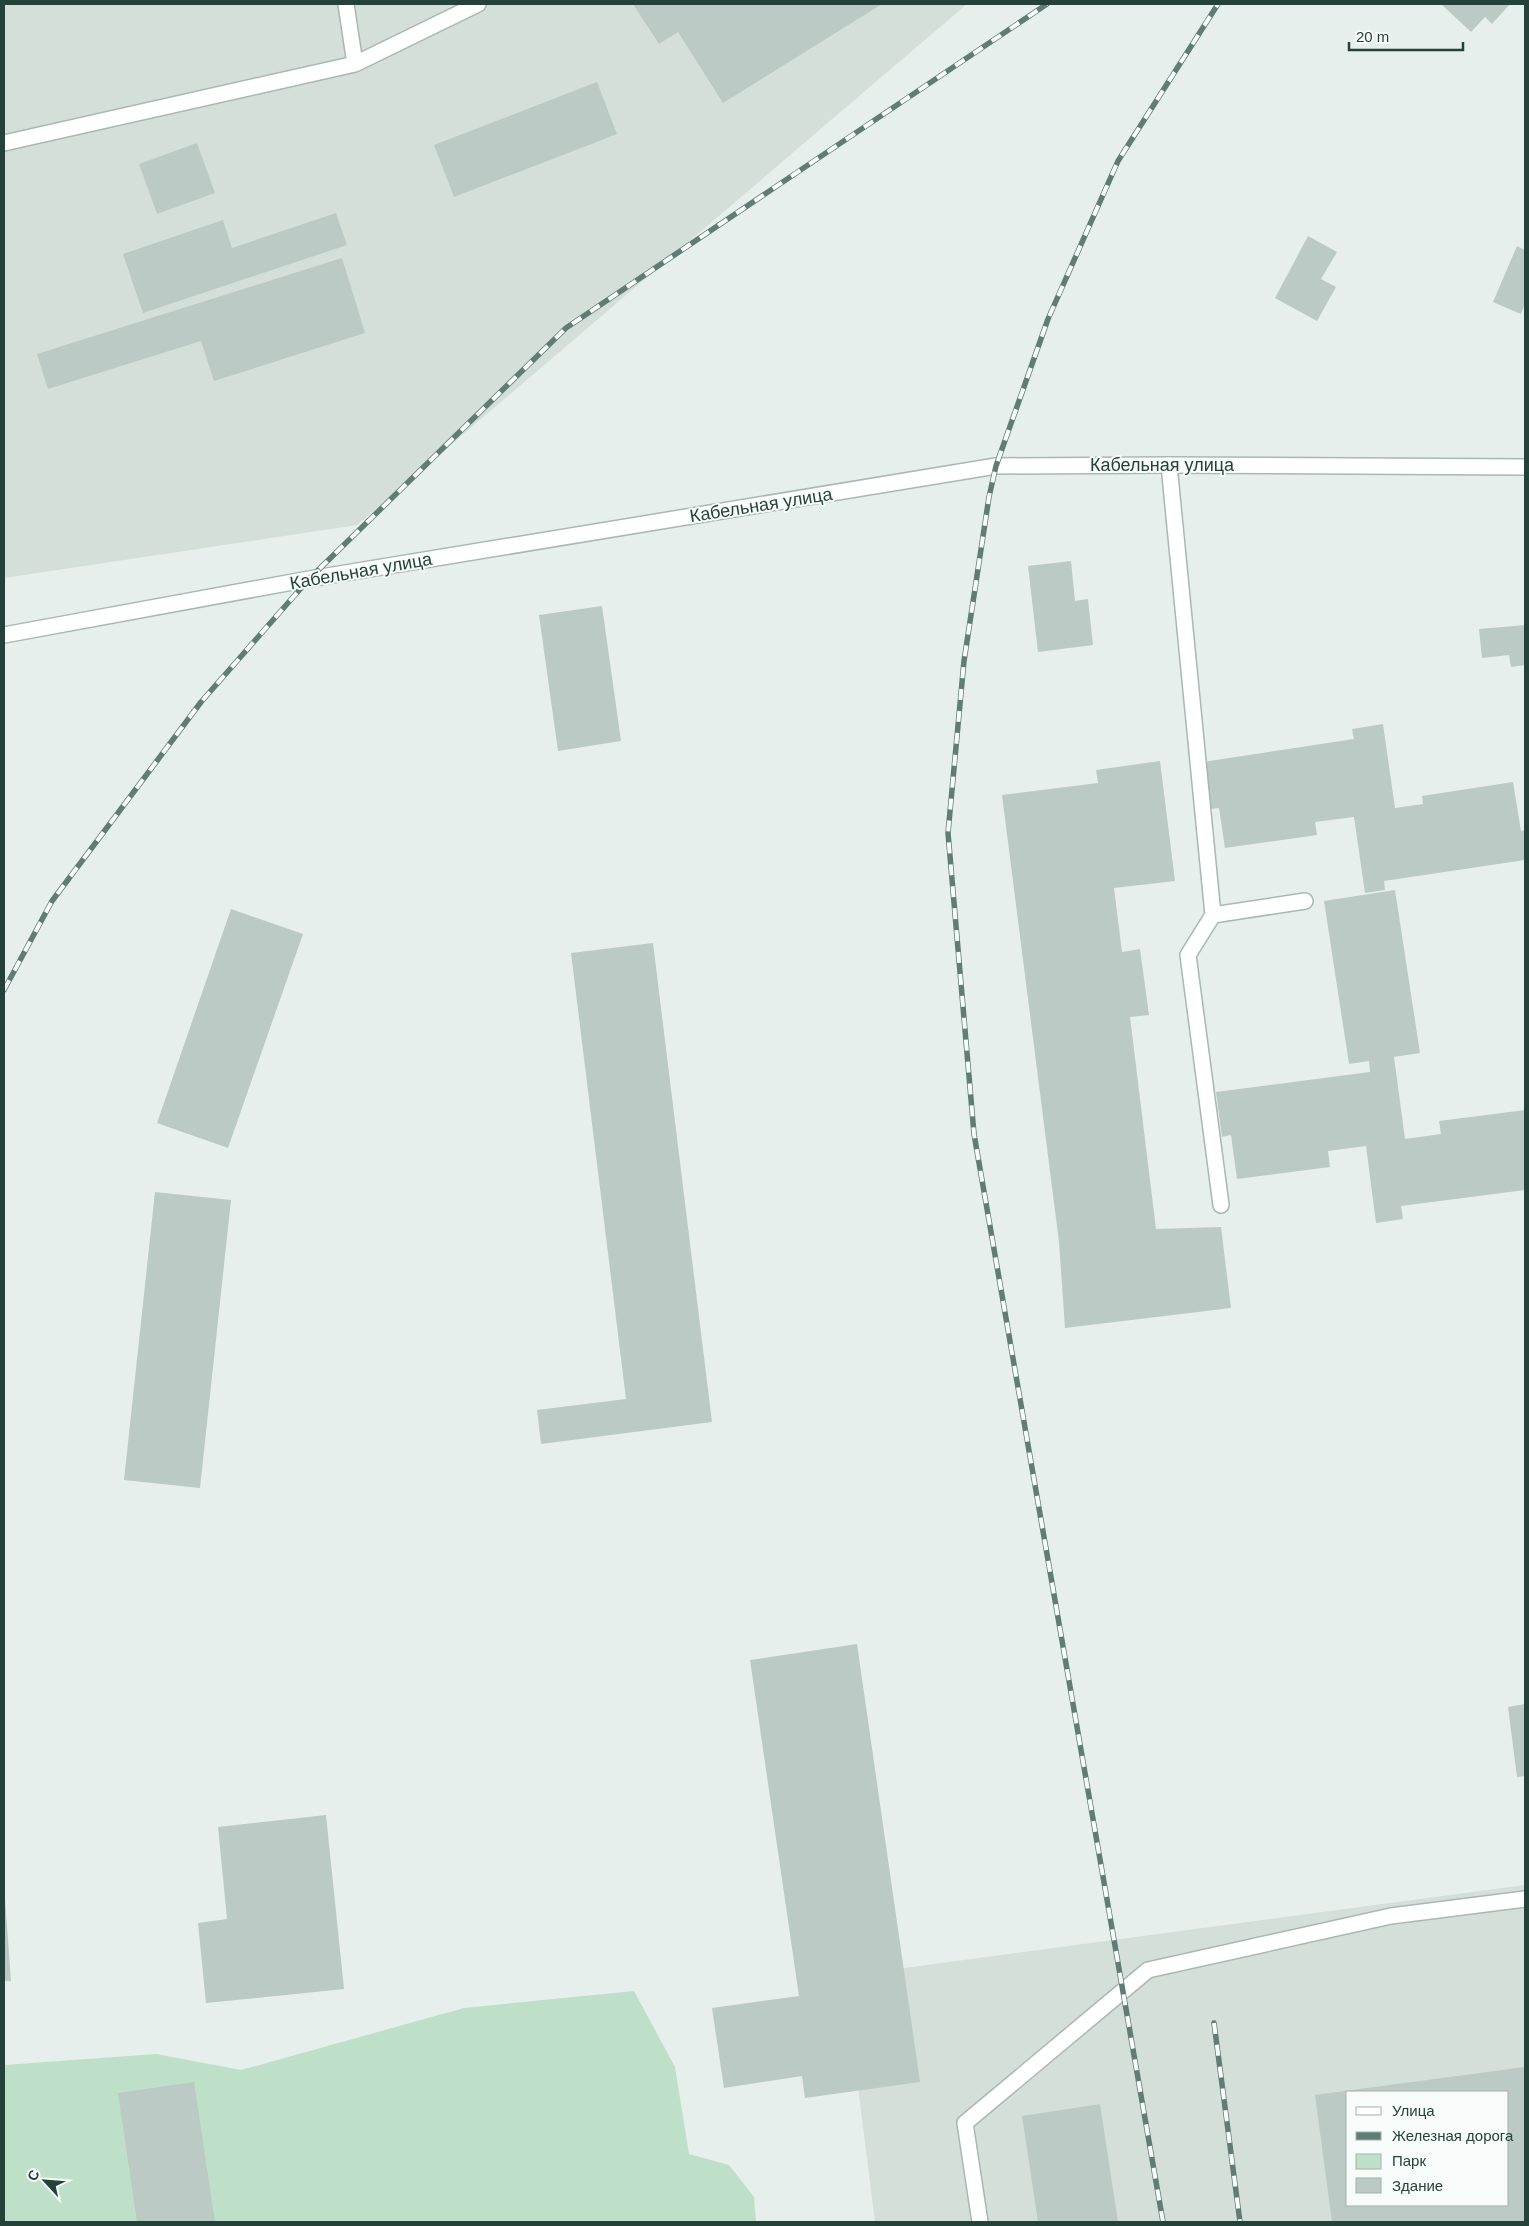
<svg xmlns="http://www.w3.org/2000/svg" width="1529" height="2226" viewBox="0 0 1529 2226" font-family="Helvetica,sans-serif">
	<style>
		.built { fill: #d4dfda; fill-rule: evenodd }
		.green { fill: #bfe0c8 }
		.building { fill: #bbcac4; fill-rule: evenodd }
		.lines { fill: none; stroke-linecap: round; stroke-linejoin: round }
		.lane-casing { stroke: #a8b8b2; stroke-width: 18 }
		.street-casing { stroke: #a8b8b2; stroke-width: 18 }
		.lane { stroke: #fff; stroke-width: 15 }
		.street { stroke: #fff; stroke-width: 15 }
		.rail-casing { stroke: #5f7d75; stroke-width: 5.5 }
		.rail { stroke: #f7fbf9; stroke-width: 4; stroke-dasharray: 11; stroke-linecap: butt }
		.labels { text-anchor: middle; stroke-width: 4; stroke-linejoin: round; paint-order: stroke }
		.street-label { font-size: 18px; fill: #24423a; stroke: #f7fbf9 }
	</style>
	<rect width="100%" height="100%" fill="#e6efeb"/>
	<path class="built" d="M 4,4 L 967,4 L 357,525 L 4,578 Z
		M 1525,1885 L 1525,2222 L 875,2222 L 844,1976 ZM 1348,2092 L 1508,2092 L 1508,2205 L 1348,2205 Z"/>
	<path class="green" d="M 634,1991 L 675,2067 L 689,2154 L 729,2165 L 754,2197 L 756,2222 L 4,2222 L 4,2065 L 156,2054 L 241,2070 L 464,2008 Z"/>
	<path class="building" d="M 633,4 L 882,4 L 723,103 L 678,32 L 659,44 Z
		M 1441,4 L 1510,4 L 1492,24 L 1485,17 L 1471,32 Z
		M 597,82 L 617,134 L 454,197 L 434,145 Z
		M 197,143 L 215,193 L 157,214 L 139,164 Z
		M 336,213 L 347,245 L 143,313 L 123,254 L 223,220 L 232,248 Z
		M 1308,236 L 1337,252 L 1321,279 L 1336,287 L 1317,321 L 1275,298 Z
		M 1517,246 L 1525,250 L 1525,303 L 1521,314 L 1493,302 Z
		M 342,258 L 365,333 L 214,381 L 201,341 L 48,389 L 37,354 Z
		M 1071,561 L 1075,601 L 1088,599 L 1093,645 L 1038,652 L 1028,566 Z
		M 602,606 L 621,741 L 558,751 L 539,615 Z
		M 1525,625 L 1525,665 L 1511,667 L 1509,655 L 1482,658 L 1479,629 Z
		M 1383,724 L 1395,808 L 1423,804 L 1422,796 L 1513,782 L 1521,831 L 1525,830 L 1525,860 L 1384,881 L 1385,890 L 1365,893 L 1354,817 L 1315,822 L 1317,835 L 1225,848 L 1219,808 L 1210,809 L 1203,762 L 1354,739 L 1352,729 Z
		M 1160,761 L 1175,881 L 1114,888 L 1122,952 L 1140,949 L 1149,1015 L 1130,1017 L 1156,1229 L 1221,1227 L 1231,1308 L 1065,1328 L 1059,1242 L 1002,795 L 1098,783 L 1096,770 Z
		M 1395,890 L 1420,1053 L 1394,1057 L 1405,1139 L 1441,1134 L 1439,1121 L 1525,1110 L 1525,1190 L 1401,1206 L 1403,1219 L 1376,1223 L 1366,1146 L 1328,1151 L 1330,1167 L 1237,1179 L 1231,1135 L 1222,1137 L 1216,1092 L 1370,1072 L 1369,1061 L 1349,1064 L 1324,901 Z
		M 231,909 L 303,934 L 228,1148 L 157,1123 Z
		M 653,943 L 712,1422 L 541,1444 L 537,1410 L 626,1399 L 571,953 Z
		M 155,1192 L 231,1200 L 200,1488 L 124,1480 Z
		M 857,1644 L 920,2082 L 805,2098 L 802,2076 L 724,2088 L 712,2008 L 799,1996 L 750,1660 Z
		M 1525,1704 L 1525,1776 L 1517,1777 L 1508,1707 Z
		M 326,1815 L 344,1989 L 206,2003 L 198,1923 L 227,1919 L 218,1827 Z
		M 4,1885 L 11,1981 L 4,1981 Z
		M 1525,2067 L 1525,2222 L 1332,2222 L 1315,2095 ZM 1348,2092 L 1508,2092 L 1508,2205 L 1348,2205 Z
		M 194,2082 L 215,2222 L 137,2222 L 118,2093 Z
		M 1100,2104 L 1118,2222 L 1038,2222 L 1022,2116 Z"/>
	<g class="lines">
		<defs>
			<path id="lane" d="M 346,4 L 355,64
				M 4,143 L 355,64 L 478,4
				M 1169,465 L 1213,915 L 1188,955 L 1221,1205
				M 1213,915 L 1305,901
				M 980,2222 L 965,2123 L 1148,1970 L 1391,1916 L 1525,1899"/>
			<path id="street" d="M 4,635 L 309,579 L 996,466 L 1169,465 L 1525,467"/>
		</defs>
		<use href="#lane" class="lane-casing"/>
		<use href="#street" class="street-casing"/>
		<use href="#lane" class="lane"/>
		<use href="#street" class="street"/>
		<defs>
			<path id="rail" d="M 4,990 L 52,901 L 201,702 L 309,579 L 566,328 L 1047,4
				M 1214,2023 L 1240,2222
				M 1163,2222 L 974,1134 L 948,833 L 964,661 L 989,497 L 996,466 L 1048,319 L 1118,161 L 1218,4"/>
		</defs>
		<use href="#rail" class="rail-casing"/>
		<use href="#rail" class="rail"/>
	</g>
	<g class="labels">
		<g class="street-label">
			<text x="1162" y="471">Кабельная улица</text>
			<text transform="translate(761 505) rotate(-9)" y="6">Кабельная улица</text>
			<text transform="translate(361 571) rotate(-10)" y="6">Кабельная улица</text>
		</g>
	</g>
	<rect width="1529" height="2226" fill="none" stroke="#24423a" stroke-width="10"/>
	<rect x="1346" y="2091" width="162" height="115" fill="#f7fbf9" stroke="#a3b1ad"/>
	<rect x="1356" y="2107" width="25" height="8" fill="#ffffff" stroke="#a3b1ad"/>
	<text x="1392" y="2116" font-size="15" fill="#24423a">Улица</text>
	<rect x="1356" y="2132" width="25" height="8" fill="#5f7d75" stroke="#a3b1ad"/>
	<text x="1392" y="2141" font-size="15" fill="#24423a">Железная дорога</text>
	<rect x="1356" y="2154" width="25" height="15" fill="#bfe0c8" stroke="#a3b1ad"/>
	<text x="1392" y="2166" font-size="15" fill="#24423a">Парк</text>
	<rect x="1356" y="2178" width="25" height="15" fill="#bbcac4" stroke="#a3b1ad"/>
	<text x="1392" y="2191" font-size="15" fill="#24423a">Здание</text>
	<g transform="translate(45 2181) rotate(296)" stroke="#f7fbf9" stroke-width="4" paint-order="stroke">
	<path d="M0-4L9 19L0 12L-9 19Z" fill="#24423a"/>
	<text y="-8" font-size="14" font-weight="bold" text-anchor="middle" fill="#24423a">С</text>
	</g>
	<path d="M1349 42v8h114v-8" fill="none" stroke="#24423a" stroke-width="2.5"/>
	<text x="1356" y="42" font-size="15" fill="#24423a" stroke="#f7fbf9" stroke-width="4" paint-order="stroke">20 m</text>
</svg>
